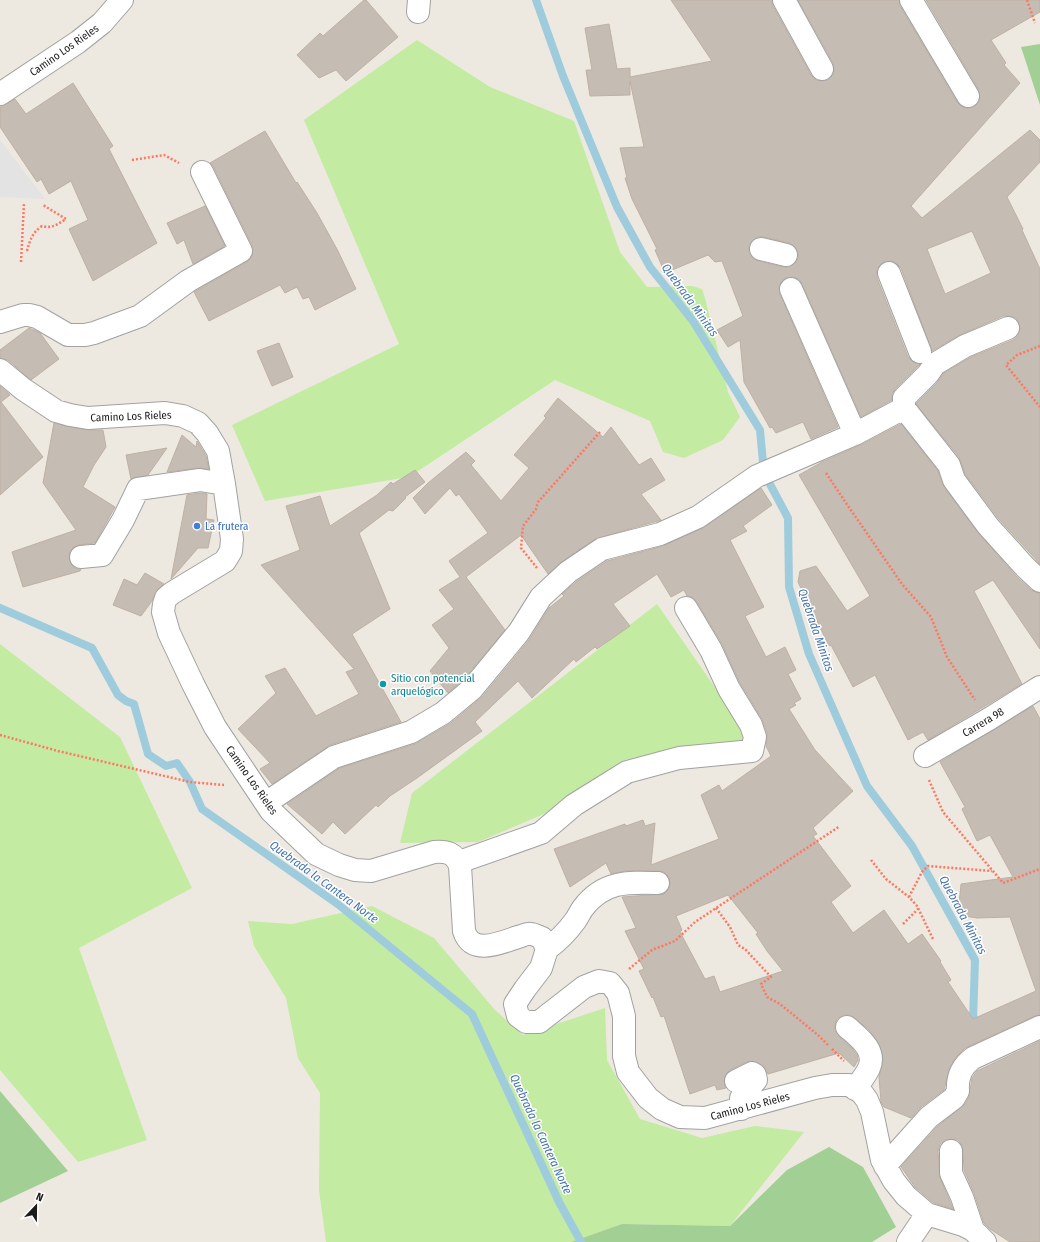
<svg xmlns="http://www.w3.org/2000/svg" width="1040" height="1242" viewBox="0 0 1040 1242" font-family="'Fira Sans Condensed',sans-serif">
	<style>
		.grass { fill: #c3eba2 }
		.forest { fill: #a2cf93 }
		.parking { fill: #e3e3e3 }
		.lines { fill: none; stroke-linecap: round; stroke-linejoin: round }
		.stream { stroke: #9eccdd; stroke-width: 8 }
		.building { fill: #c5bcb3; stroke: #bfb0a2; fill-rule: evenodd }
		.minor-casing { stroke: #a2a2a2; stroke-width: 24 }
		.path { stroke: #ff775f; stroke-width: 2.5; stroke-dasharray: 2 2; stroke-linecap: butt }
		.minor { stroke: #fff; stroke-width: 22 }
		.shop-dot { fill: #3f7fe0; stroke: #fff; stroke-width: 1.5 }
		.culture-dot { fill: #0f9aa8; stroke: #fff; stroke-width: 1.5 }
		.labels { text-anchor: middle; stroke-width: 3; stroke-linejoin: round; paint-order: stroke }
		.street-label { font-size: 11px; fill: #1b1b1b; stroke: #fff }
		.shop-label { font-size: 11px; fill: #366cbe; stroke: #fff; text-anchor: start }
		.culture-label { font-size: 11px; fill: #0d838f; stroke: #fff; text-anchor: start }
		.water-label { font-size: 12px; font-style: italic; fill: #4574ad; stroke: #fff }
	</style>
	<rect width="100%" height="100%" fill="#ede9e0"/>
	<path class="grass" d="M 417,40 L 490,87 L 574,121 L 620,252 L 647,287 L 692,286 L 702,289 L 705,298 L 728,392 L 740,417 L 723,440 L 684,458 L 663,452 L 650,421 L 555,380 L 409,477 L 265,501 L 232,425 L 399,344 L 304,120 Z
		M 657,604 L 714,686 L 745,728 L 745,746 L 679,747 L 621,761 L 551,811 L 478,842 L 400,843 L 412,793 Z
		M 0,644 L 120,737 L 192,888 L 79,948 L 147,1140 L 78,1162 L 0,1070 Z
		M 372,906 L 434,938 L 495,1010 L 523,1035 L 605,1008 L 607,1060 L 640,1119 L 702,1138 L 755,1126 L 804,1132 L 730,1226 L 622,1224 L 571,1242 L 326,1242 L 319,1190 L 320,1093 L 298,1058 L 286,998 L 254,946 L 248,921 L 292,924 Z"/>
	<path class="forest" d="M 1040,44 L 1040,105 L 1021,47 Z
		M 0,1091 L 68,1171 L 0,1203 Z
		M 829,1147 L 863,1167 L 896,1227 L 872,1242 L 571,1242 L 622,1224 L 730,1226 L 787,1170 Z"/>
	<path class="parking" d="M 0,140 L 45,199 L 0,197 Z"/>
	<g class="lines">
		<path class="stream" d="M 536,0 L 563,76 L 617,207 L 650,267 L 693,321 L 760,430 L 764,473 L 788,518 L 789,587 L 809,654 L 867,786 L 912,846 L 975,960 L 973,1021 L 969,1028
			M 0,608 L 92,648 L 118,695 L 126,701 L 134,704 L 148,754 L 166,766 L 177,763 L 190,782 L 202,809 L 339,905 L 472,1014 L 559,1202 L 581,1242"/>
	</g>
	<path class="building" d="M 364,0 L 366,0 L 398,37 L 346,81 L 336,70 L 319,78 L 297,55 L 320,33 L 323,36 Z
		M 671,0 L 772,0 L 773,6 L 811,75 L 816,80 L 822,81 L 828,80 L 833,75 L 834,70 L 833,63 L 798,0 L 899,0 L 900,6 L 957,102 L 962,107 L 968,108 L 974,107 L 979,102 L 980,96 L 979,90 L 926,0 L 1040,0 L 1040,12 L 991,40 L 1006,63 L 1004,65 L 1020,83 L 911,206 L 922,218 L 1030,130 L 1040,140 L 1040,162 L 1007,197 L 1023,229 L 1022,230 L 1040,269 L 1040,564 L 998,518 L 965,474 L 959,457 L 916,404 L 937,383 L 944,373 L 971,357 L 1013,340 L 1018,336 L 1020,329 L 1019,323 L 1016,318 L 1010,316 L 1003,316 L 960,335 L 932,351 L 901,268 L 897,264 L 891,261 L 884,262 L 880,265 L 877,271 L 877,278 L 908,357 L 913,362 L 920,364 L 895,389 L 892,394 L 892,400 L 861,417 L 802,284 L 799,279 L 793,277 L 786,278 L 781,282 L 779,287 L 780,294 L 838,427 L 811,439 L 803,422 L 776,433 L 772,427 L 770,428 L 744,382 L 740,340 L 728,347 L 717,330 L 743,316 L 722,261 L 715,262 L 708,255 L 665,273 L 655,250 L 657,249 L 632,199 L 625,178 L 627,178 L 620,148 L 644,147 L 630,81 L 630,95 L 590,96 L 586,70 L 592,70 L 585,28 L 609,24 L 617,69 L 630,68 L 630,77 L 712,61 ZM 972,231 L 991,273 L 945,294 L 927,249 ZM 758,237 L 764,237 L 789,243 L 794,246 L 798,252 L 798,258 L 795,263 L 790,267 L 783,267 L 758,261 L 753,258 L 749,253 L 749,246 L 752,241 Z
		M 73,83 L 113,146 L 109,149 L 157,243 L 93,281 L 69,229 L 88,220 L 71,181 L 49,194 L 41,179 L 37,182 L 0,127 L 0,107 L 2,106 L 15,99 L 26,114 Z
		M 265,131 L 296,183 L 297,182 L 317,213 L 338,251 L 356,289 L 315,310 L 309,297 L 303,299 L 297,287 L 285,293 L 280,285 L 209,321 L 194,292 L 247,262 L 252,257 L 253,251 L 252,245 L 213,166 L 210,163 Z
		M 205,206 L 225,246 L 193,264 L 184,240 L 177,244 L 167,223 Z
		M 29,328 L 40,333 L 59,359 L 31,380 L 8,360 L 0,358 L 0,350 Z
		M 279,343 L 293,377 L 272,386 L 257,351 Z
		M 0,386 L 10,395 L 1,402 L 43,457 L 0,495 Z
		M 558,398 L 603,437 L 611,427 L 639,465 L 651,458 L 665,480 L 641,494 L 661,520 L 595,539 L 561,562 L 548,574 L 521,535 L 466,577 L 505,630 L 463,680 L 448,693 L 430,671 L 449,648 L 432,625 L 454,609 L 439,590 L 460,577 L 449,561 L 488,533 L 459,494 L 456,496 L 450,488 L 425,514 L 413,498 L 428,483 L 466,452 L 475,461 L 471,465 L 501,501 L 529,468 L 514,455 L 546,418 L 544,416 Z
		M 54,423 L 86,430 L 103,430 L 106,447 L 94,465 L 83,487 L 115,507 L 95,543 L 79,545 L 74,547 L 70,551 L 69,558 L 71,564 L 75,568 L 81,569 L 80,571 L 23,587 L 12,552 L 76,530 L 43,483 Z
		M 901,424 L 938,471 L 944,487 L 979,534 L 1016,576 L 1031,590 L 1040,593 L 1040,649 L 993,580 L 974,591 L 1022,684 L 928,740 L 923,732 L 908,740 L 875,675 L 853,687 L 831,645 L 829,646 L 798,582 L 800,571 L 816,566 L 847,611 L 870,596 L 799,475 L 822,462 L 861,445 Z
		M 182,435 L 196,447 L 197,441 L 206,456 L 209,469 L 198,468 L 167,472 Z
		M 167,448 L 148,475 L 131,479 L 126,455 Z
		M 415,470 L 425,482 L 405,497 L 406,498 L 393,511 L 389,510 L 359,533 L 390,609 L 352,634 L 401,722 L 330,745 L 272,784 L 260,769 L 270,763 L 238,729 L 276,693 L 265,676 L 285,668 L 316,716 L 359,694 L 346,672 L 354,669 L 261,565 L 300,550 L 286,506 L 320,496 L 330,526 L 377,495 L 391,482 L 393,484 Z
		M 761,488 L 772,505 L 743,526 L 747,531 L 730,540 L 764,607 L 745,616 L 766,657 L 785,647 L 796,670 L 788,674 L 801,699 L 794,703 L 796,705 L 789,709 L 815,750 L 853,791 L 813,828 L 817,834 L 813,836 L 851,886 L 831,902 L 853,933 L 884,910 L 908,944 L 922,934 L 941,961 L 940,962 L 951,980 L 948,982 L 973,1019 L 1036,991 L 1010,917 L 977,918 L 958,915 L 961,884 L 1013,877 L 990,835 L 977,841 L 962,809 L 965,807 L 940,762 L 1033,706 L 1040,719 L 1040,1015 L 1035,1016 L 965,1048 L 955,1058 L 950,1067 L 944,1090 L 921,1107 L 911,1118 L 884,1107 L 881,1102 L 879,1077 L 883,1061 L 880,1046 L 870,1031 L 855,1018 L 849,1015 L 843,1015 L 837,1019 L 835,1024 L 835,1031 L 839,1036 L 852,1048 L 857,1055 L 858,1060 L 854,1067 L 839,1053 L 768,1074 L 762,1065 L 752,1061 L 746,1062 L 730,1070 L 726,1074 L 724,1081 L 726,1088 L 717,1090 L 715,1085 L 690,1094 L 664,1016 L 661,1017 L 653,997 L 652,998 L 639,971 L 644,969 L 625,931 L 636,928 L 622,897 L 664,894 L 669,889 L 670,883 L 669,877 L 664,872 L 658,871 L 625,871 L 611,874 L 606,863 L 570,887 L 554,849 L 625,824 L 626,826 L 643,820 L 645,826 L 655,823 L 651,865 L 719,839 L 701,795 L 719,785 L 722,791 L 771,756 L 766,746 L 767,733 L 762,719 L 740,683 L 722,644 L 697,602 L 692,597 L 687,596 L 684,590 L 671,597 L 657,574 L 613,604 L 630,626 L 597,649 L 595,647 L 576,662 L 574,659 L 532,698 L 518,681 L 475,722 L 482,731 L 417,778 L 390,796 L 378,807 L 376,805 L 345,834 L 333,822 L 322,834 L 287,804 L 340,768 L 415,744 L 451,723 L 482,697 L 529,640 L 549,608 L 564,596 L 562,594 L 576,582 L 607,561 L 663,546 L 703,528 ZM 728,895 L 758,933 L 756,934 L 767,951 L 783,971 L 720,992 L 714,976 L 705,979 L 680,932 L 682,930 L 676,916 Z
		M 200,493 L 207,494 L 206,519 L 214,520 L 208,548 L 198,548 L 171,579 L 187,495 Z
		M 145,573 L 164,584 L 158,589 L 152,601 L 141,616 L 113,605 L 124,579 L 137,585 Z
		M 1040,1041 L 1040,1242 L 1010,1242 L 990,1229 L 984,1223 L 974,1193 L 964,1170 L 963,1151 L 962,1145 L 958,1140 L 951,1139 L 945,1140 L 940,1144 L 938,1151 L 940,1178 L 953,1209 L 934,1203 L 930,1200 L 915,1187 L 901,1167 L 938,1126 L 965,1104 L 969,1097 L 972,1078 L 977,1071 Z"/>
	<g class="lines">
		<defs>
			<path id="minor" d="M 784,0 L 822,69
				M 911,0 L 968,96
				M 418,12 L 419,0
				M 0,94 L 78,42 L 102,23 L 122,0
				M 761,249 L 786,255
				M 889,273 L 920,352
				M 0,322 L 23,315 L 29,315 L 37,317 L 68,335 L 85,335 L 94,333 L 140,316 L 188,281 L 241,251 L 202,172
				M 1008,328 L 965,346 L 935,364 L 928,374 L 904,398 L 904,408 L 949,465 L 954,480 L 988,526 L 1025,567 L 1040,581
				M 0,370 L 23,389 L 56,411 L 70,415 L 88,418 L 165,413 L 183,416 L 198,423 L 207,433 L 218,451 L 224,484 L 232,539 L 231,551 L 225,561 L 172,593 L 166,598 L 164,604 L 163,612 L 169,633 L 193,684 L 215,727 L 271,811 L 316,854 L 339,865 L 355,870 L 371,871 L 434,852 C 447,851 455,853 460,866 L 464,931 C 472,956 500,943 518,937 C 522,936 527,933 531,934 C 534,934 539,937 542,938 L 547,949 L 541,968 L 525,989 L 515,1004 L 518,1016 L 526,1022 L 539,1022 L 584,987 L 599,981 L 610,983 L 618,993 L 624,1016 L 624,1056 L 628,1072 L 648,1098 L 662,1109 L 680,1117 L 705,1118 L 815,1088 L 832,1085 L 849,1085 L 862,1093 L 867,1100 L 872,1112 L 882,1160 L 894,1181 L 906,1196 L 927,1214 L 963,1225 L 973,1230 L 985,1242
				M 855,434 L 904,408
				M 81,557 L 102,555 L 123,520 L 138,489 L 200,480 L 224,484
				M 925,756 L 989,719 L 1040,687
				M 266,803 L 334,757 L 411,732 L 443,713 L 472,689 L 519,632 L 541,597 L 568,572 L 602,549 L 660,534 L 698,517 L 757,476 L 855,434 L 791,289
				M 459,862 L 541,833 L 574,805 L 627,772 L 679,758 L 752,751 L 755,737 L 751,725 L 729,689 L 711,650 L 686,608
				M 547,949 C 558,941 567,932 575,921 C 578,917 580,912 583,908 C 603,881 627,882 658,883
				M 847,1027 C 858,1037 877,1050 869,1068 C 866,1075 860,1082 855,1089
				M 736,1081 L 752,1073 L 755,1075 L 756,1080 L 741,1098 L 741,1109
				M 951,1151 L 951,1173 L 962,1197 L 973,1230
				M 885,1166 L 929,1117 L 954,1098 L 958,1091 C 957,1077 961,1067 973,1058 L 1040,1027
				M 908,1242 L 927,1214"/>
		</defs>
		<use href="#minor" class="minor-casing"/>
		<path class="path" d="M 1027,0 L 1035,23
			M 132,160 L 164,155 L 179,163
			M 27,251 C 30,240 32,233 42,226 C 52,229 58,224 66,219 L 43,205
			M 21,262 L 24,203
			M 1040,346 L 1017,355 L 1006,365 L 1040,407
			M 826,473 L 848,506 L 902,584 L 931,617 L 947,657 L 975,700
			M 537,568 L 521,548 L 523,526 L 536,509 L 538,502 L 600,432
			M 0,735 L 58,751 L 190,782 L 224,785
			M 929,780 L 943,812 L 1003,883 L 1040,869
			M 871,860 L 886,879 L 909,897 L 917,906 L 933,939
			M 909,897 L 922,872 L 928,866 L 992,871
			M 716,908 L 730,927 L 738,945 L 745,949 L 771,977 L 761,984 L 767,997 L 780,1004 L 818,1035 L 828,1045
			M 903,924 L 918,909
			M 629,969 L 652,950 L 675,941 L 695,922 L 840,826
			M 832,1049 L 844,1061"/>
		<use href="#minor" class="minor"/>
	</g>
	<circle class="shop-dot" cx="197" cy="526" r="4"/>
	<circle class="culture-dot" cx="383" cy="684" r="4"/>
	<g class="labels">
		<g class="street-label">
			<text transform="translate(64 50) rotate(-35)" y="4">Camino Los Rieles</text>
			<text transform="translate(131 416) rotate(-2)" y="4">Camino Los Rieles</text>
			<text transform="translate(983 722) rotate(-31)" y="4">Carrera 98</text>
			<text transform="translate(252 780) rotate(55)" y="4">Camino Los Rieles</text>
			<text transform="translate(750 1106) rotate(-15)" y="4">Camino Los Rieles</text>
		</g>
		<g class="shop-label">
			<text x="205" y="530">La frutera</text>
		</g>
		<g class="culture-label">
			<text x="391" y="682">Sitio con potencial<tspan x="391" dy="13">arquelógico</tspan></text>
		</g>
		<g class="water-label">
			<text transform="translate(690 300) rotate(54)" y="4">Quebrada Minitas</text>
			<text transform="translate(816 630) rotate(71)" y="4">Quebrada Minitas</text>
			<text transform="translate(324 882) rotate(36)" y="4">Quebrada la Cantera Norte</text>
			<text transform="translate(963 915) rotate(62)" y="4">Quebrada Minitas</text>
			<text transform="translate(541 1134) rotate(65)" y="4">Quebrada la Cantera Norte</text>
		</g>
	</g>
	<g transform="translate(36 1206) rotate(22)" stroke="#ffffff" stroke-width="3" paint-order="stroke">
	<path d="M0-3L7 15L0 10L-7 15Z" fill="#1b1b1b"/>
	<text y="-6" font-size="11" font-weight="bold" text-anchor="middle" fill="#1b1b1b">N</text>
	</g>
</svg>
